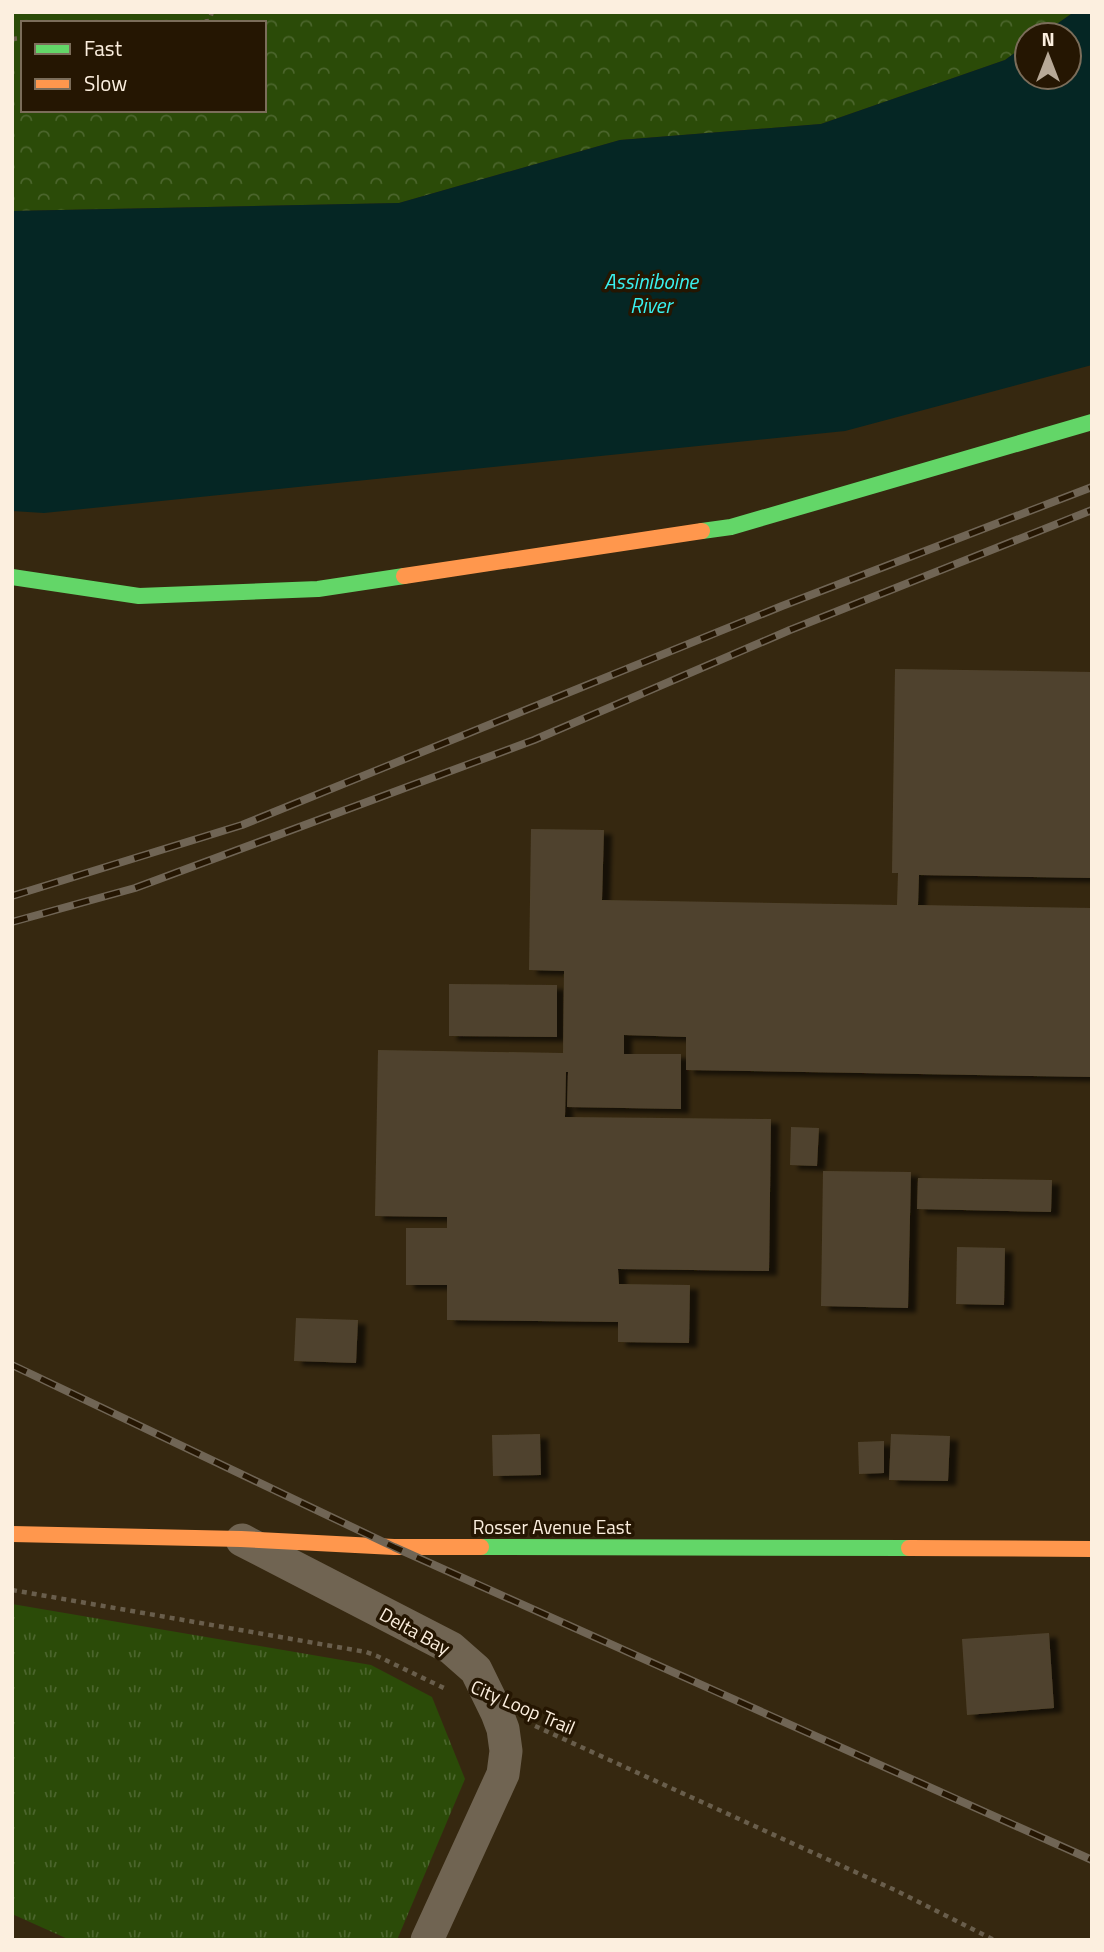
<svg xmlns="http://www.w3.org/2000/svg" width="1104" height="1952" viewBox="0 0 1104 1952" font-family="'Titillium Web',sans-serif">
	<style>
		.forest { fill: url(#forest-crowns); fill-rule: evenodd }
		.park { fill: url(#park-tufts) }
		.water { fill: #052624 }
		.building { fill: #50432d; filter: url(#shadow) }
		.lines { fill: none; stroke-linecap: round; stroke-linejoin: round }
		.path { stroke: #695e4c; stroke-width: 4.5; stroke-dasharray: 5 5; stroke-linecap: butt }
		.street { stroke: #706452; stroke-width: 33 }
		.fast { stroke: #63d668; stroke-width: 16 }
		.slow { stroke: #ff974d; stroke-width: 16 }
		.rail-casing { stroke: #706555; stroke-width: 8 }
		.rail { stroke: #251602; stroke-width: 5; stroke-dasharray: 16; stroke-linecap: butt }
		.labels { text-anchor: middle; stroke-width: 7; stroke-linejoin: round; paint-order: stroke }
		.street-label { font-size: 19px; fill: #fcefdf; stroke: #251602 }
		.water-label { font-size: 21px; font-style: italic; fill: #39f0ef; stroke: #251602 }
	</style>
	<defs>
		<pattern id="forest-crowns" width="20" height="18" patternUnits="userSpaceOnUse" patternTransform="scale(1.75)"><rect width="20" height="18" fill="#2b4b08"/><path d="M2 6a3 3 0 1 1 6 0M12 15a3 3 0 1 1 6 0" fill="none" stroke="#4b652c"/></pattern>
		<pattern id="park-tufts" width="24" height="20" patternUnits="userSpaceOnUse" patternTransform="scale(1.75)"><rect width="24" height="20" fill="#2b4b08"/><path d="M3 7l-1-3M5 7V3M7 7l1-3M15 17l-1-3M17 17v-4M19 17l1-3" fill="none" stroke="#4b652c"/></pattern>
		<filter id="shadow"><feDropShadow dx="8" dy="4.5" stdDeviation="2" flood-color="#0009"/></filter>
	</defs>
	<rect width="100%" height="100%" fill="#362810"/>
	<path class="forest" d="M 12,12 L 1074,12 L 1041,35 L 1027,35 L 1027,44 L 1005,60 L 821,124 L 620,140 L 399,203 L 12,211 ZM 23,23 L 264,23 L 264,110 L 23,110 Z"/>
	<path class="park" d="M 12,1604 L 371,1665 L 432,1697 L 465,1779 L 397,1940 L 70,1940 L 12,1914 Z"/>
	<path class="water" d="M 1074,12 L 1092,12 L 1092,365 L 845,431 L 44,513 L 12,511 L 12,211 L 399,203 L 620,140 L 821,124 L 1005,60 L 1027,44 L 1027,77 L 1069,77 L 1069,35 L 1041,35 Z"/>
	<path class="building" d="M 895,669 L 1092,672 L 1092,878 L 919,875 L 918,905 L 1092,908 L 1092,1077 L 686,1070 L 686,1037 L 624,1035 L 624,1054 L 681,1054 L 681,1109 L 567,1107 L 568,1072 L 566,1072 L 565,1117 L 771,1119 L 769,1271 L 618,1269 L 619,1284 L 690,1285 L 689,1343 L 618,1342 L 618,1322 L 447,1320 L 447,1285 L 406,1285 L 406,1228 L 447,1228 L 447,1217 L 375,1216 L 378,1050 L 563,1053 L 564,971 L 529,970 L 531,829 L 604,830 L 602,900 L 897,905 L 898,873 L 892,873 Z
		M 449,984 L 557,985 L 557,1037 L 449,1036 Z
		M 791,1127 L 819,1128 L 817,1166 L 790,1165 Z
		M 823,1171 L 911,1172 L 908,1308 L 821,1306 Z
		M 918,1178 L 1052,1180 L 1051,1212 L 917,1209 Z
		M 957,1247 L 1005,1248 L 1004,1305 L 956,1304 Z
		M 296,1318 L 358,1320 L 356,1363 L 294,1361 Z
		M 540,1434 L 541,1475 L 493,1476 L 492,1435 Z
		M 891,1434 L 950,1436 L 948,1481 L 889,1480 Z
		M 884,1441 L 884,1473 L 859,1474 L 858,1442 Z
		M 1049,1633 L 1054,1708 L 967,1715 L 962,1639 Z"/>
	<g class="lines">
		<path class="path" d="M 195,23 L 209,21 L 212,12
			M 12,39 L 23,38
			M 12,1590 L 366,1652 L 377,1656 L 446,1689
			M 535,1726 L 897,1891 L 994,1940"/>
		<path class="street" d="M 242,1540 L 451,1648 L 476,1670 L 497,1713 L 503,1729 L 506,1751 L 503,1774 L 427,1940"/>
		<path class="fast" d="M 702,531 L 731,527 L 1092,422
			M 12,577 L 139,596 L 318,589 L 404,576
			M 481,1547 L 909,1548"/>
		<path class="slow" d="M 404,576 L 702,531
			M 12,1534 L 241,1539 L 394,1547 L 481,1547
			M 909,1548 L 1092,1549"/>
		<defs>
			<path id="rail" d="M 12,896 L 242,825 L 782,606 L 1092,487
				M 12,922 L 135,888 L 534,740 L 790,630 L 1092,510
				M 12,1365 L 394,1547 L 1092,1860"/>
		</defs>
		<use href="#rail" class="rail-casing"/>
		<use href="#rail" class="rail"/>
	</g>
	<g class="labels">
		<g class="street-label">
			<text x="552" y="1534">Rosser Avenue East</text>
			<text transform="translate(415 1631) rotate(29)" y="7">Delta Bay</text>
			<text transform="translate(523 1707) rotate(23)" y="7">City Loop Trail</text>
		</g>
		<g class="water-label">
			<text x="651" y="289">Assiniboine<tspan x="651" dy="24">River</tspan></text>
		</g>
	</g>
	<rect width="1104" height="1952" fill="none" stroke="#fcefdf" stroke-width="28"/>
	<rect x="21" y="21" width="245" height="91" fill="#251602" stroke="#7b6d5a" stroke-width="2"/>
	<rect x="35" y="44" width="35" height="10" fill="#63d668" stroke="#7b6d5a" stroke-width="2"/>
	<text x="84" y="56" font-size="21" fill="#fcefdf">Fast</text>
	<rect x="35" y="79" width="35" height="10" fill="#ff974d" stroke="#7b6d5a" stroke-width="2"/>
	<text x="84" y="91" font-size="21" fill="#fcefdf">Slow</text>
	<g transform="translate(1048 56)"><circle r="33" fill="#251602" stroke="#7b6d5a" stroke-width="2"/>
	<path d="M0-5L12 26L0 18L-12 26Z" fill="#b7a997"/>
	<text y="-10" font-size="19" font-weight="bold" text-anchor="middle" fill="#fcefdf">N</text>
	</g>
</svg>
